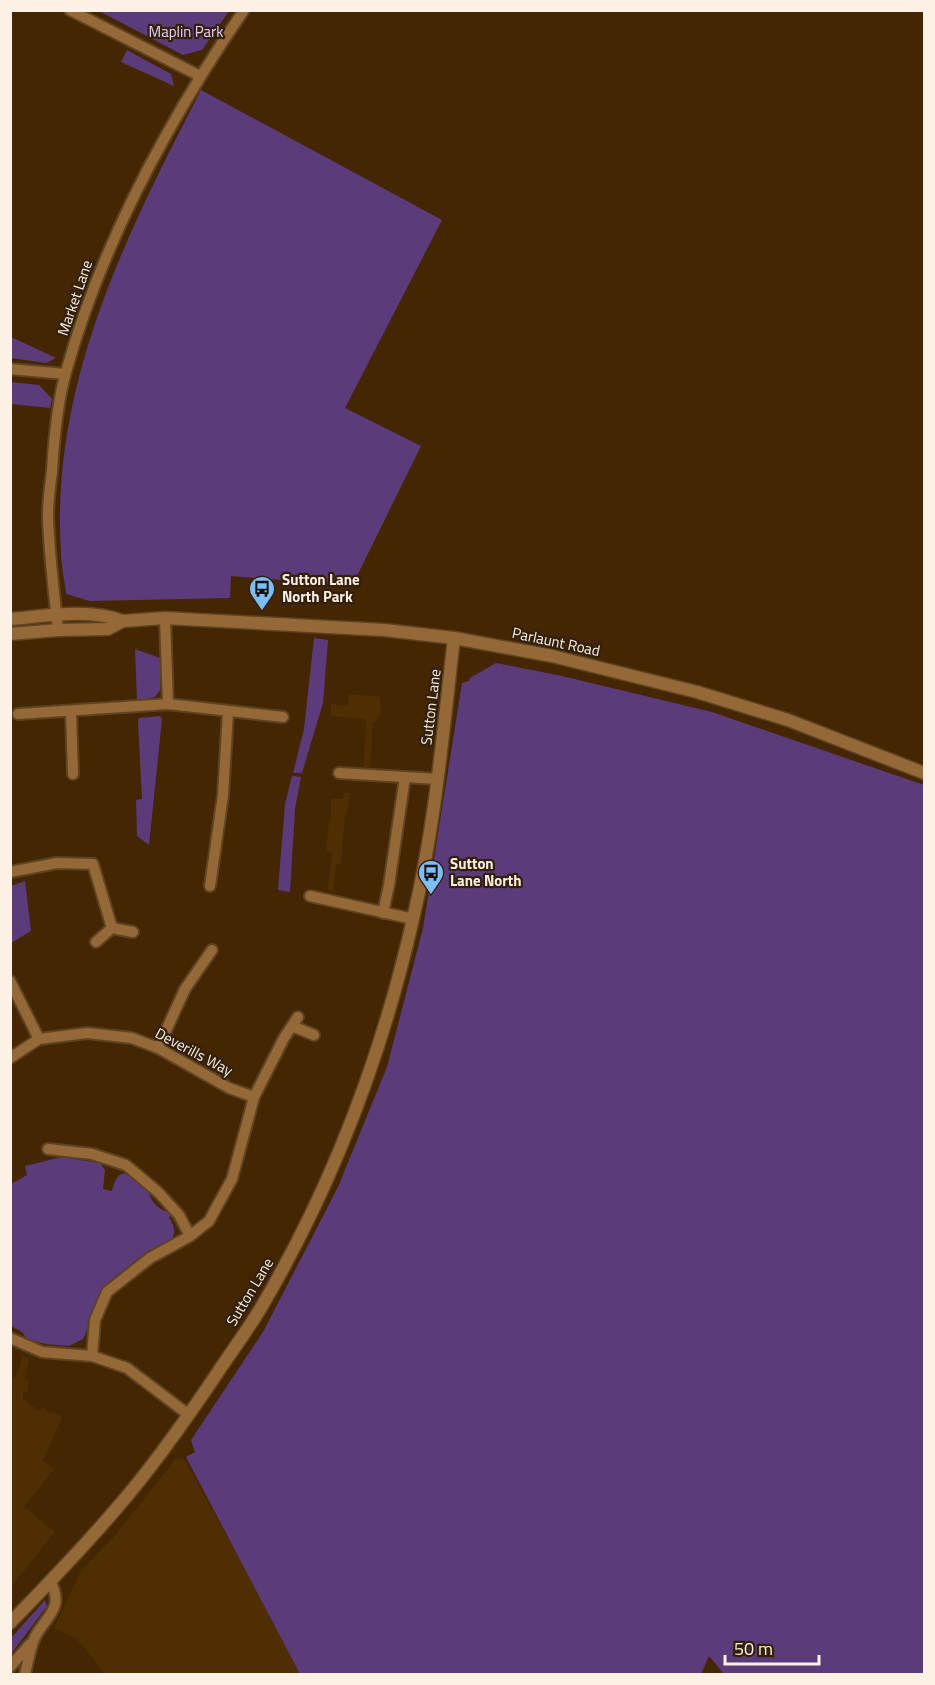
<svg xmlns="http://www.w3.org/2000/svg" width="935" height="1685" viewBox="0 0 935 1685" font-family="'Titillium Web',sans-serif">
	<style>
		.built { fill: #4f2e04 }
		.green { fill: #5c3b7b }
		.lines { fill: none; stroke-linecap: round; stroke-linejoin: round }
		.minor-casing { stroke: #5e4322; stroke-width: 14 }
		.tertiary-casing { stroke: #5e4322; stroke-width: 15 }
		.minor { stroke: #956837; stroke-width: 10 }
		.tertiary { stroke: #956837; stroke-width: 12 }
		.labels { text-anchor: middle; stroke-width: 4.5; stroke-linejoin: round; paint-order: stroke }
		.park-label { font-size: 15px; fill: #e7d1ff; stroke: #33200b }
		.street-label { font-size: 15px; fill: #fdf0e4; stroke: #33200b }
		.poi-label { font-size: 15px; font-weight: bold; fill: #fdf0e4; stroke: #33200b; text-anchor: start }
	</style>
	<rect width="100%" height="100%" fill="#442702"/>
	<path class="built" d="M 349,694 L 380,697 L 381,715 L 378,715 L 377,721 L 373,722 L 370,767 L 364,767 L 366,719 L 331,716 L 331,704 L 348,706 Z
		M 343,793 L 350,793 L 347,815 L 345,815 L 341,864 L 336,864 L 333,891 L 328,890 L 332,853 L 326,852 L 329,822 L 331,822 L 331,799 L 343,799 Z
		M 22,1356 L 29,1358 L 25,1379 L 29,1380 L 28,1392 L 23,1392 L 23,1399 L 39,1411 L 43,1408 L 50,1414 L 54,1412 L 62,1417 L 43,1460 L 54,1469 L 24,1507 L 55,1532 L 11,1587 L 11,1376 L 15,1378 L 20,1366 Z
		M 183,1458 L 275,1621 L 304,1674 L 105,1674 L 77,1639 L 54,1628 L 81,1571 L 112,1539 L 175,1460 Z"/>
	<path class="green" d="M 99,11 L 229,11 L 202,50 L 183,55 Z
		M 127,50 L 171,74 L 174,86 L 121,62 Z
		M 201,90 L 442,220 L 345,408 L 421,446 L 353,584 L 343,585 L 231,576 L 230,598 L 90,601 L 66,594 C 65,581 61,567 61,553 C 50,385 126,235 201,90 Z
		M 11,337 L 56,358 L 46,363 L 11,358 Z
		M 11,382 L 39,385 L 52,399 L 50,408 L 11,404 Z
		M 314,638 L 328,640 L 323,703 L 302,773 L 293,773 L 304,729 Z
		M 135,649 L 160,658 L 160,690 L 155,697 L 137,701 Z
		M 496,663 L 562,676 L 712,712 L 924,785 L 924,1674 L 724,1674 L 709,1656 L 701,1674 L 300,1674 L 186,1457 L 195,1452 L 191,1440 L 263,1332 L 338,1187 L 387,1067 L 423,928 L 462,683 L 469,681 L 470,678 Z
		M 160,716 L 162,719 L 149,845 L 137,836 L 136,800 L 142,799 L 138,722 L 139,718 Z
		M 292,776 L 301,777 L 295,809 L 290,892 L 278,890 L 285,804 Z
		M 25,881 L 31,931 L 11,943 L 11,886 Z
		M 61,1157 L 100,1163 L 105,1170 L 103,1189 L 112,1191 C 119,1162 130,1175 148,1188 C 149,1200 158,1210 169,1212 L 171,1215 L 169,1218 C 175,1226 177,1234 169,1242 C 141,1258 110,1273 95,1304 C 90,1316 89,1328 83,1339 L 69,1346 L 45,1344 L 27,1339 L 22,1332 L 11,1326 L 11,1184 L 27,1175 L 25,1166 Z
		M 45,1600 L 47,1606 L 11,1654 L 11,1638 Z"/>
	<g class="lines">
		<defs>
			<path id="minor" d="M 70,10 L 200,76
				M 10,369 L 65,374
				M 58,630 C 54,592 49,554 48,516 C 48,501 50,486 52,471 C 54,439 57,403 66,372 C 102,242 168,121 244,10
				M 168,704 L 283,717
				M 71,712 L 73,774
				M 18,714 L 168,704 L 165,618
				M 339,773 L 437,779
				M 10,872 L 57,863 L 93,864 L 112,928 L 133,932
				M 210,886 L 223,795 L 228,712
				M 310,896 L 413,919
				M 383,913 L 389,885 L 405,777
				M 96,942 L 112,928
				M 10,981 L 39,1039 L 87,1033 L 132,1038 L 158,1048 L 229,1088 L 254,1097
				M 292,1026 L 314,1035
				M 158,1048 L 185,989 L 212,950
				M 10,1058 L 39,1039
				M 48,1149 L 92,1154 L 126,1165 L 158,1192 L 179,1215 L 190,1236
				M 10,1338 L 42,1352 L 92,1356 L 127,1368 L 189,1415
				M 92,1356 L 95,1320 L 107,1292 L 150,1258 L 190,1236 L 209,1221 L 232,1179 L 254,1097 L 284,1038 L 298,1017
				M 10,1667 L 30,1644
				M 25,1674 C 28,1662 30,1648 35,1637 C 47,1615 65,1608 50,1581"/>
			<path id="tertiary" d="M 10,619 C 47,616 88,608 123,621
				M 10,634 L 58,630 L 108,629 L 123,621 L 165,618 L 384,630 L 454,638 L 552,656 L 697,692 L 788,720 L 924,773
				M 10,1623 C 46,1586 83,1548 116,1509 C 153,1467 185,1421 216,1375 C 231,1352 248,1330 262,1306 C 333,1185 382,1055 413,919 C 435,827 443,732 454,638"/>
		</defs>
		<use href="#minor" class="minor-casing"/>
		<use href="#tertiary" class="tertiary-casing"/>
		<use href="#minor" class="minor"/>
		<use href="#tertiary" class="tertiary"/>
	</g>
	<defs>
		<symbol id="bus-pin" viewBox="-11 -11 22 30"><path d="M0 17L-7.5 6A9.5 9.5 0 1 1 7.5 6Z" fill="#7cbef9" stroke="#33200b"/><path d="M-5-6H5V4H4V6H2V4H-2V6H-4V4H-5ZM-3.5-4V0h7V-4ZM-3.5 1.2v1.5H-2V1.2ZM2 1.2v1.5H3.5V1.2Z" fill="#111"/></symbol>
	</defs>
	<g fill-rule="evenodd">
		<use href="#bus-pin" x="247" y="574" width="30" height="40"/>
		<use href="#bus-pin" x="416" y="858" width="30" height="40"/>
	</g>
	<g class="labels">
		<g class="park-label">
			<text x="186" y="37">Maplin Park</text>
		</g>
		<g class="street-label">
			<text transform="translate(75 298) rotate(-71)" y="5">Market Lane</text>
			<text transform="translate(556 642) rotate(12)" y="5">Parlaunt Road</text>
			<text transform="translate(431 707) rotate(-83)" y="5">Sutton Lane</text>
			<text transform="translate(194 1052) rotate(28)" y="5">Deverills Way</text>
			<text transform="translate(250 1292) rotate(-59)" y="5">Sutton Lane</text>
		</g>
		<g class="poi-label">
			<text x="282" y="585">Sutton Lane<tspan x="282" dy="17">North Park</tspan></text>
			<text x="450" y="869">Sutton<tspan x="450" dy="17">Lane North</tspan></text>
		</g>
	</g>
	<rect width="935" height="1685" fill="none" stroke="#fdf0e4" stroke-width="24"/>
	<path d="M725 1655v9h94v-9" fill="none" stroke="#fdf0e4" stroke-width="3"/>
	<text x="734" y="1655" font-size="18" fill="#fdf0e4" stroke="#33200b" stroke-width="4.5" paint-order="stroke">50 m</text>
</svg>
